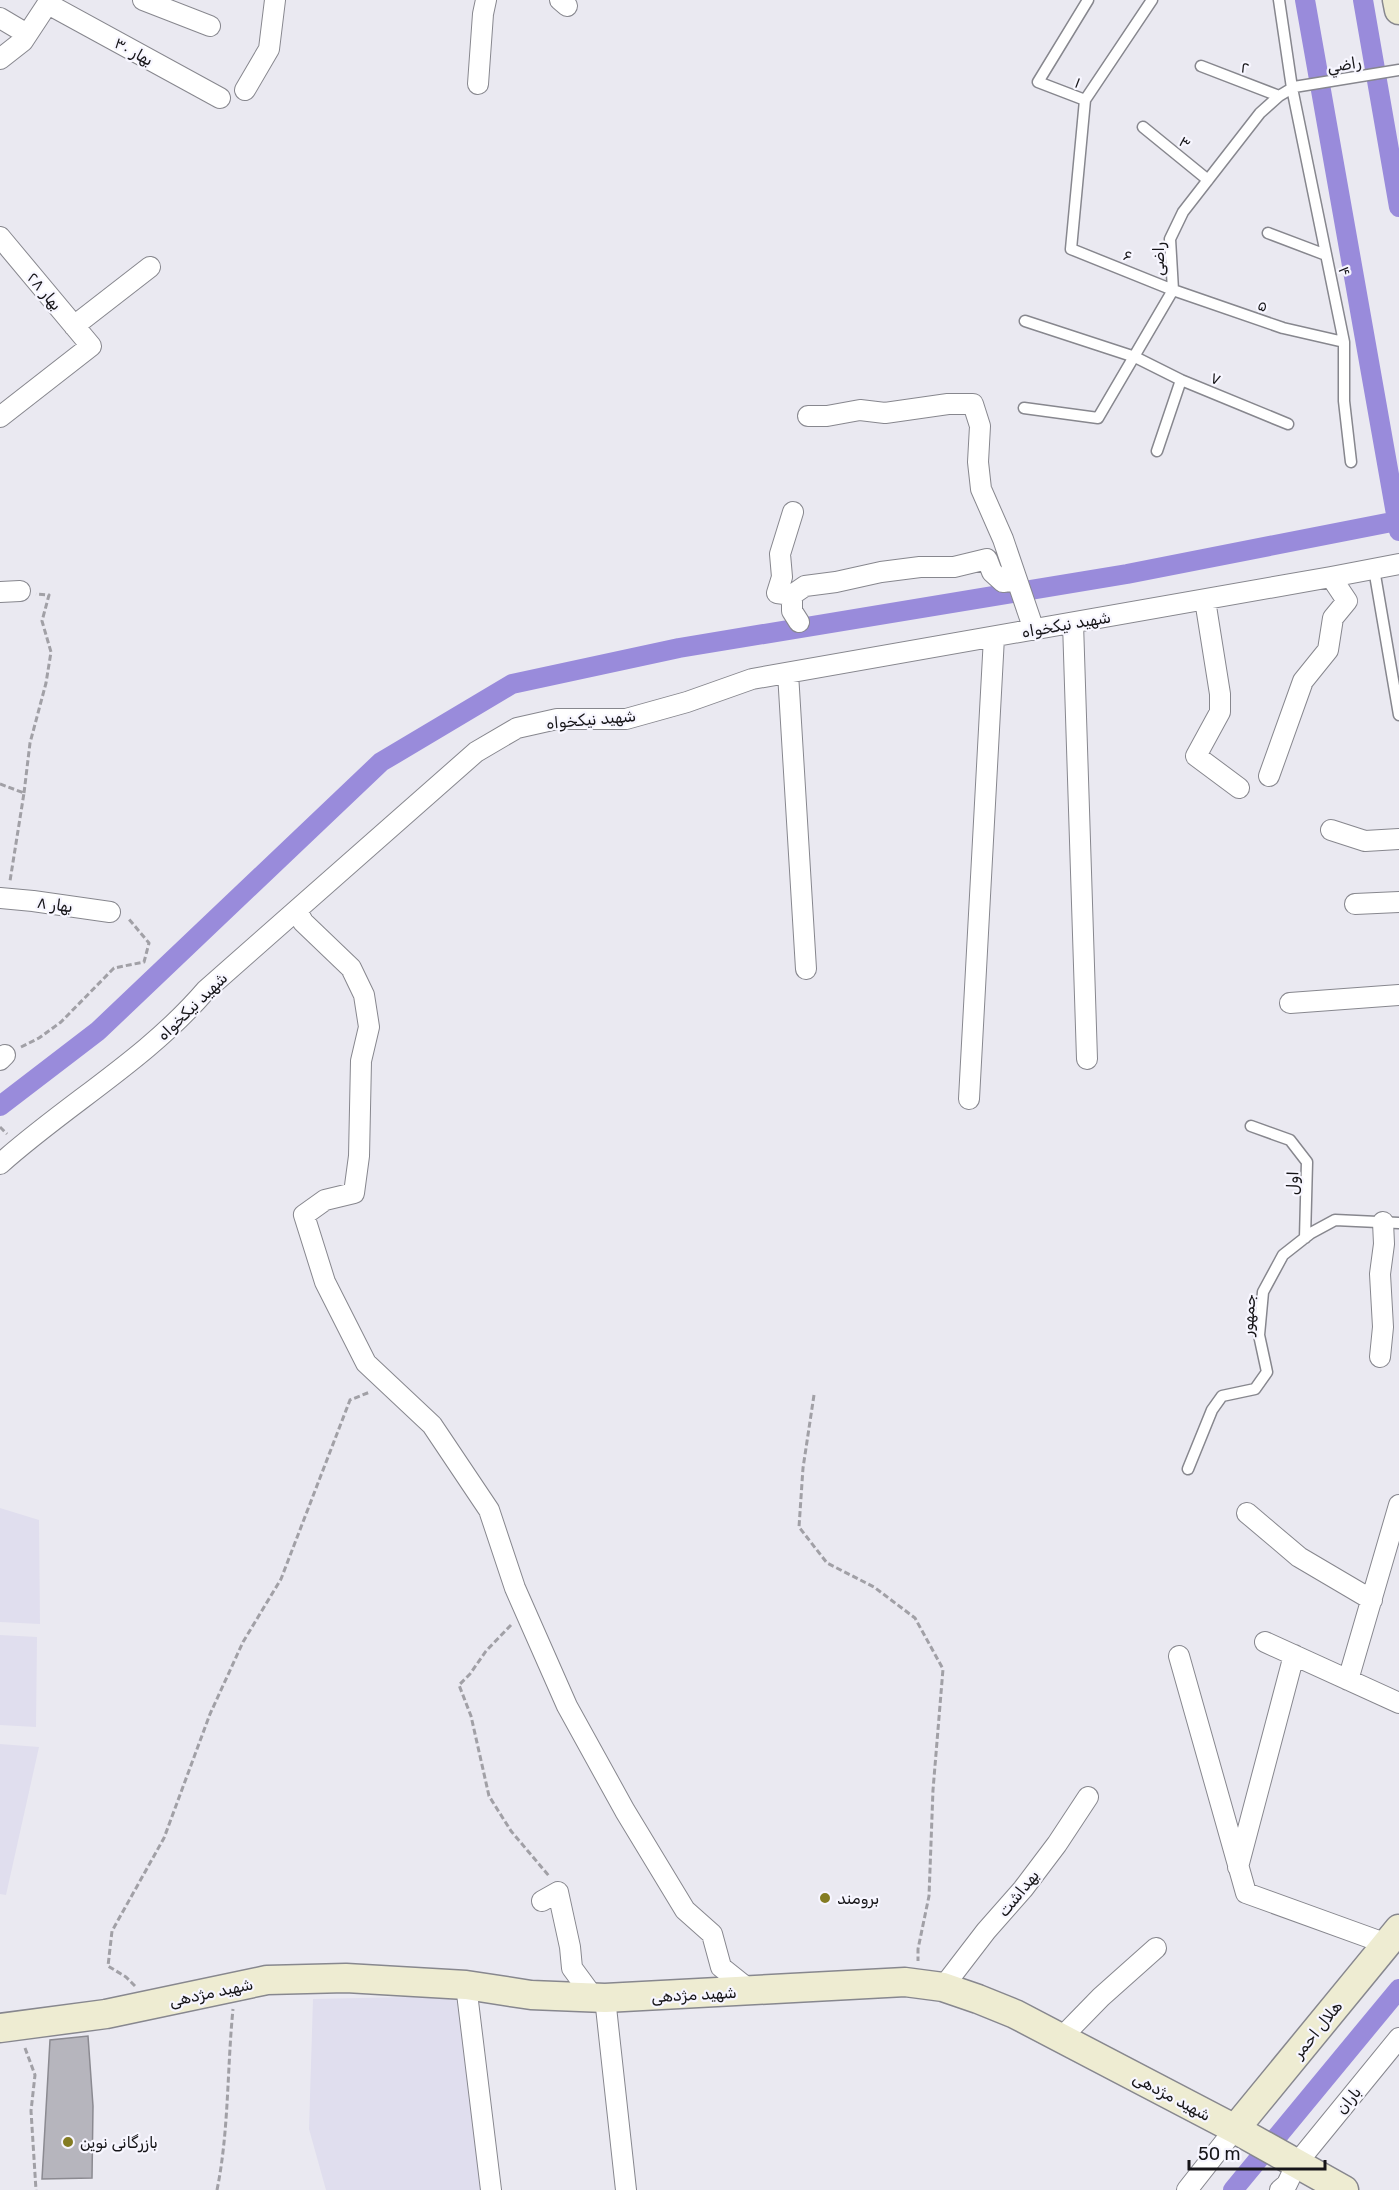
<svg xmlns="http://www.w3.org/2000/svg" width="1399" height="2190" viewBox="0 0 1399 2190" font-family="Rubik,Cairo,sans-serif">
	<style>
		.built { fill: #e0deee }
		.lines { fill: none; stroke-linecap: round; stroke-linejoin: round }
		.canal { stroke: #998bdb; stroke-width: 20 }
		.building { fill: #b6b5bd; stroke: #8b8a91; stroke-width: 1.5 }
		.lane-casing { stroke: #87878e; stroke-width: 13 }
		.street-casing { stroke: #87878e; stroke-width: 22 }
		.secondary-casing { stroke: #87878e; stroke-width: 31 }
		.path { stroke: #a1a0a6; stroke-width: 3; stroke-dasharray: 6 3; stroke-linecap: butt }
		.lane { stroke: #fff; stroke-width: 10 }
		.street { stroke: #fff; stroke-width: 20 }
		.secondary { stroke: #eeecd2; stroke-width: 28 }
		.poi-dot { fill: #847c23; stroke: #f7f6ff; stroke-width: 2 }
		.labels { text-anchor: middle; stroke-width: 4.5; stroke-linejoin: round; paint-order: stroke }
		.street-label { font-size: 16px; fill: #161518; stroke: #f7f6ff }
		.poi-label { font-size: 16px; fill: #161518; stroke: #f7f6ff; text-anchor: start }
	</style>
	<rect width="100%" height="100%" fill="#eae9f1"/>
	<path class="built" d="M 0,1508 L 39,1520 L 40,1624 L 0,1622 Z
		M 0,1635 L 37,1637 L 36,1727 L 0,1725 Z
		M 0,1744 L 39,1747 L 6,1895 L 0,1894 Z
		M 457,1996 L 482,2190 L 326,2190 L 309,2129 L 313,1999 Z"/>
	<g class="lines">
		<path class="canal" d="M 1305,0 L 1399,531
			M 1363,0 L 1399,207
			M 0,1106 L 98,1031 L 381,762 L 512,684 L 679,648 L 1127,574 L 1397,521
			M 1233,2190 L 1399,1989"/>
	</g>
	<path class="building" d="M 88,2036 L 93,2106 L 92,2178 L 42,2179 L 50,2040 Z"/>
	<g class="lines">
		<defs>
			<path id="lane" d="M 1088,0 L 1038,82 L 1085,100 L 1152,0
				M 1279,0 L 1292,88 L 1344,342 L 1344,401 L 1351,462
				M 1201,66 L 1279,96
				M 1085,100 L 1071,249 L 1173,290 L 1283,328 L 1344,342
				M 1143,127 L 1208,180
				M 1268,233 L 1326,255
				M 1025,321 L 1135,357 L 1181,380 L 1288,424
				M 1024,408 L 1098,418 L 1173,290 L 1170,239 L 1183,212 L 1260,113 L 1279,96 L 1294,87 L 1399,70
				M 1157,451 L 1181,380
				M 1374,569 L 1399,715
				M 1251,1126 L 1290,1140 L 1307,1162 L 1305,1238
				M 1188,1469 L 1212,1410 L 1222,1396 L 1255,1389 L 1267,1372 L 1259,1335 L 1263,1292 L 1283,1255 L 1311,1233 L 1335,1220 L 1399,1223"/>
			<path id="street" d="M 143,0 L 210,26
				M 560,0 L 567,6
				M 48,4 L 220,98
				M 0,18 L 27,34
				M 0,59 L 23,41 L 50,0
				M 478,84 L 483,14 L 486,0
				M 245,90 L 269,49 L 275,0
				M 0,237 L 91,346 L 0,417
				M 74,326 L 150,267
				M 808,416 L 827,416 L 860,410 L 885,413 L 948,404 L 973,404 L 980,426 L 978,462 L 981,489 L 1003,539 L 1034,630
				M 793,512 L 780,554 L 782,577 L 777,593 L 792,595 L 792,611 L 799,622
				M 0,592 L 20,591
				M 792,595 L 805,586 L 836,582 L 881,572 L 920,567 L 954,567 L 987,559 L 992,572 L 1003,582 L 1017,580
				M 1205,600 L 1220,694 L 1220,712 L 1196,756 L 1239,788
				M 1073,623 L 1087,1059
				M 788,673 L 806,969
				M 1269,776 L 1303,681 L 1328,650 L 1333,618 L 1347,601 L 1331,577
				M 1331,830 L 1365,841 L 1399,839
				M 0,898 L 33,901 L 110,912
				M 1355,904 L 1399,902
				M 297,910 L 303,922 L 351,968 L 364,995 L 369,1027 L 361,1061 L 359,1156 L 354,1193 L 325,1200 L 304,1215 L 325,1282 L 366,1363 L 432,1425 L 489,1510 L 515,1588 L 567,1706 L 625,1811 L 685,1910 L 712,1934 L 721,1967 L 751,1991
				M 1290,1003 L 1399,995
				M 0,1060 L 5,1055
				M 969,1099 L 994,637
				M 0,1164 C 67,1104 147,1059 206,990 L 476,752 L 517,728 L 557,719 L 626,719 L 687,702 L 752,679 L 1331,577 L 1399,564
				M 1380,1357 L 1383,1327 L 1380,1274 L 1384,1244 L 1383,1222
				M 1247,1513 L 1299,1557 L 1372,1600
				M 1265,1642 L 1399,1703
				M 1179,1656 L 1246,1893 L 1387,1944
				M 1348,1680 L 1399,1505
				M 1238,1867 L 1294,1655
				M 542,1901 L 558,1892 L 570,1947 L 572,1968 L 594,1998
				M 466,1985 L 491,2190
				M 943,1987 L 986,1931 L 1023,1889 L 1057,1844 L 1088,1797
				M 605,1998 L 626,2190
				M 1061,2038 L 1101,1997 L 1156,1948
				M 1187,2190 L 1235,2129
				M 1280,2190 L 1287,2184 L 1297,2163 L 1399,2038"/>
			<path id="secondary" d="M 1397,0 L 1399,10
				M 0,2028 L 106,2014 L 267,1980 L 346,1978 L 466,1985 L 531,1995 L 605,1998 L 905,1982 L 943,1987 L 978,1999 L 1015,2014 L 1235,2129 L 1344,2190
				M 1235,2129 L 1399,1929"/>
		</defs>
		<use href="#lane" class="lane-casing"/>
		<use href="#street" class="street-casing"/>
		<use href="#secondary" class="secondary-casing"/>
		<path class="path" d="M 0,784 L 24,793 L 10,881
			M 24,793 L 30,743 L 46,683 L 51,652 L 42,621 L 49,595 L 36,594
			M 21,1047 L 39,1038 L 61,1022 L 114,968 L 144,962 L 149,943 L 128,918
			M 0,1127 L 7,1134
			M 814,1395 L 803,1468 L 799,1527 L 827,1563 L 874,1587 L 915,1618 L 943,1669 L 933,1790 L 929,1896 L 918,1949 L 918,1961
			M 511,1625 L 486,1651 L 470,1674 L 459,1685 L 471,1716 L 489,1796 L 511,1831 L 549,1876
			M 135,1986 L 126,1977 L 108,1966 L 112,1931 L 164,1838 L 210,1714 L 243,1642 L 281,1579 L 350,1400 L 370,1392
			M 25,2048 L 35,2075 L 31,2111 L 36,2190
			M 217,2190 C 229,2131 227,2069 233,2009"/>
		<use href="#lane" class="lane"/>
		<use href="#street" class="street"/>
		<use href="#secondary" class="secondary"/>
	</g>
	<g class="poi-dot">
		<circle cx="825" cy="1898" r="6"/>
		<circle cx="68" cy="2142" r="6"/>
	</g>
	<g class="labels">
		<g class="street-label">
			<text transform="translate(134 51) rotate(29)" y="6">بهار ۳۰</text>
			<text transform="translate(1344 64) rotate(-9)" y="6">راضي</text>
			<text transform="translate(1245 67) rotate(21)" y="6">۲</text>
			<text transform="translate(1078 82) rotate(21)" y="6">۱</text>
			<text transform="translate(1185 142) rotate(39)" y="6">۳</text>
			<text transform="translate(1128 255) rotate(22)" y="6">۶</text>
			<text transform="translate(1158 259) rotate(-90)" y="6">راضی</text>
			<text transform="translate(1345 271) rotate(78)" y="6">۴</text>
			<text transform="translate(45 291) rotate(50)" y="6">بهار ۲۸</text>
			<text transform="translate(1263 305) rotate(19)" y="6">۵</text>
			<text transform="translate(1216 378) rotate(22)" y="6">۷</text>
			<text transform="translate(1066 624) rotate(-10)" y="6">شهید نیکخواه</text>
			<text transform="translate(591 719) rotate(-5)" y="6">شهید نیکخواه</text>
			<text transform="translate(55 904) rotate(8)" y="6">بهار ۸</text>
			<text transform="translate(192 1006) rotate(-44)" y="6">شهید نیکخواه</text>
			<text transform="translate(1292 1183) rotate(-88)" y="6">اول</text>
			<text transform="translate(1248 1315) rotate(-86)" y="6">جمهور</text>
			<text transform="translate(1018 1893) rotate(-51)" y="6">بهداشت</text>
			<text transform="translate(211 1992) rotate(-12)" y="6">شهید مژدهی</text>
			<text transform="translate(694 1994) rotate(-3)" y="6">شهید مژدهی</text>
			<text transform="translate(1317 2029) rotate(-51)" y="6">هلال احمر</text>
			<text transform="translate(1172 2096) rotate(28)" y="6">شهید مژدهی</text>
			<text transform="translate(1348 2100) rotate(-51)" y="6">باران</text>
		</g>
		<g class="poi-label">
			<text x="837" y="1904">برومند</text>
			<text x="80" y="2148">بازرگانی نوین</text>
		</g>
	</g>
	<path d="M1189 2160v9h136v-9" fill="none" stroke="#161518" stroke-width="3"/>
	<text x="1198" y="2160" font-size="18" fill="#161518" stroke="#f7f6ff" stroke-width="4.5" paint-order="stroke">50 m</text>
</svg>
